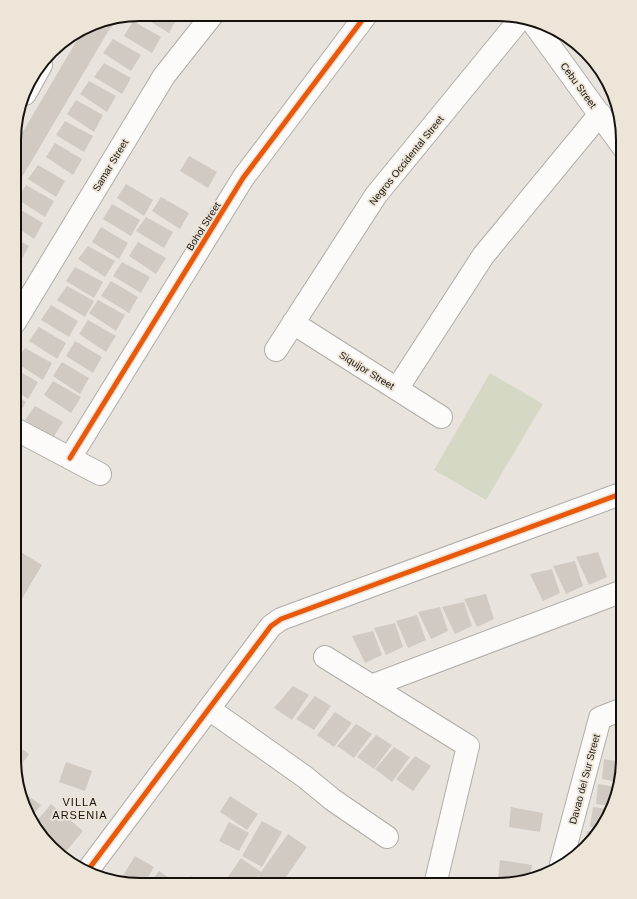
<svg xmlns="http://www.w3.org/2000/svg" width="637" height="899" viewBox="0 0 637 899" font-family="Arial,sans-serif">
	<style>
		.green { fill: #d6d8c6 }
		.building { fill: #d0cac2 }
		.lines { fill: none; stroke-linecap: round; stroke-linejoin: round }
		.minor-casing { stroke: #b0ada8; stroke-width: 24 }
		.minor { stroke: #fcfbfa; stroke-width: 22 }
		.cycleway-casing { stroke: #ede5d8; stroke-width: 8 }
		.cycleway { stroke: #e8590c; stroke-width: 5 }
		.labels { text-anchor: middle; stroke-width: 3.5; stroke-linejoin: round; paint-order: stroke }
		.street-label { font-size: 10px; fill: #15120e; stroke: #ede5d8 }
		.neighbourhood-label { font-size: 11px; letter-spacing: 1px; fill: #15120e; stroke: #ede5d8 }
		.rim { fill: none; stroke: #15120e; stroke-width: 2 }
	</style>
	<rect width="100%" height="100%" fill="#e8e4dd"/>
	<path class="green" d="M 490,373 L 543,404 L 486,500 L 434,470 Z"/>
	<path class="building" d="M 142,14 L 173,14 L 178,17 L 169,33 L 141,16 Z
		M 120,17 L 109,30 L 98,21 L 99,21 Z
		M 133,21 L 161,37 L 152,53 L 124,36 Z
		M 96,23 L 109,30 L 15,189 L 15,145 L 83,30 Z
		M 113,39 L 141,55 L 131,71 L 103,53 Z
		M 104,63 L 131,78 L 122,94 L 94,77 Z
		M 89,81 L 116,96 L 107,112 L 80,94 Z
		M 76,100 L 103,115 L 94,132 L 67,114 Z
		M 65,121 L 93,136 L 84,152 L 56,135 Z
		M 55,143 L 82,159 L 73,175 L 46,157 Z
		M 189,156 L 217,172 L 208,188 L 180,171 Z
		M 38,165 L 65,181 L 56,197 L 28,179 Z
		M 126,184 L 153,200 L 144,216 L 117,198 Z
		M 26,185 L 54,201 L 45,217 L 17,199 Z
		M 161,197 L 189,213 L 180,229 L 152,211 Z
		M 112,204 L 140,220 L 131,236 L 103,219 Z
		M 16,207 L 43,223 L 34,239 L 15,226 L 15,209 Z
		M 146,217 L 173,232 L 164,248 L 136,231 Z
		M 101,227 L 128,243 L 119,259 L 92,242 Z
		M 15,238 L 29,246 L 20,262 L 15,259 Z
		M 138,242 L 166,258 L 156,274 L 129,256 Z
		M 88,246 L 115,261 L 105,277 L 78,259 Z
		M 15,261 L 20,264 L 15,272 Z
		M 122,262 L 150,277 L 141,293 L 113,276 Z
		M 75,267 L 103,282 L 94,298 L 66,281 Z
		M 111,281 L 138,297 L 129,313 L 101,296 Z
		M 67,286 L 94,301 L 85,317 L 57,300 Z
		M 98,300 L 125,315 L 116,331 L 89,313 Z
		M 51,305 L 78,321 L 69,337 L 41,320 Z
		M 88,320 L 116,336 L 106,352 L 79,334 Z
		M 39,327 L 66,343 L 57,359 L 29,341 Z
		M 75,341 L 102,357 L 93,373 L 66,356 Z
		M 25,348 L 52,363 L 43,380 L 15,362 Z
		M 62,362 L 89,378 L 80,394 L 53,376 Z
		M 15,369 L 38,382 L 28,399 L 15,390 Z
		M 53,381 L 81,397 L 71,413 L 44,395 Z
		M 15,396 L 26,402 L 16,419 L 15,418 Z
		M 35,406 L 63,422 L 53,438 L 25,420 Z
		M 14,548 L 42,565 L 14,612 Z
		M 598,552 L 607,577 L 589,585 L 576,557 Z
		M 575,561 L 583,586 L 566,594 L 553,566 Z
		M 552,569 L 560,593 L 543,601 L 530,574 Z
		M 486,594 L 494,619 L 477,627 L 464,599 Z
		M 464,602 L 472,626 L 455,634 L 442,607 Z
		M 440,607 L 448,631 L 431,639 L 418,612 Z
		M 417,615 L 426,640 L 408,648 L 396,621 Z
		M 395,623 L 403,647 L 386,655 L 374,628 Z
		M 373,631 L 382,655 L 365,663 L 352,636 Z
		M 293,686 L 309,695 L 292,720 L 274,708 Z
		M 315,696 L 331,706 L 314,730 L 296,719 Z
		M 335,712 L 352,723 L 334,747 L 317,735 Z
		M 356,724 L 372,734 L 354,758 L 337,746 Z
		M 376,735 L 392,745 L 374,769 L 357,757 Z
		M 14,743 L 29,754 L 17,771 L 14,759 Z
		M 394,747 L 410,757 L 392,782 L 375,769 Z
		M 415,756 L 431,766 L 413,791 L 396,779 Z
		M 604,759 L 623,762 L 623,767 L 618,782 L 602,779 Z
		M 66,762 L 92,771 L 85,791 L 59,782 Z
		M 598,784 L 616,787 L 610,806 L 596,804 Z
		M 21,791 L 41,805 L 30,819 L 27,815 Z
		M 230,796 L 258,814 L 247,830 L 220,812 Z
		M 51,804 L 83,831 L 63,855 L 35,823 Z
		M 511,807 L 543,813 L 540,832 L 509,827 Z
		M 593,807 L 608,809 L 602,828 L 590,827 Z
		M 262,821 L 282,832 L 262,867 L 242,856 Z
		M 229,822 L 249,833 L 239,851 L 219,841 Z
		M 587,831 L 598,832 L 586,843 Z
		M 288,834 L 307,847 L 281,884 L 271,884 L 258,876 L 252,884 L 223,884 L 241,858 L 261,872 Z
		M 135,856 L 154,867 L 144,884 L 124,884 L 119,882 Z
		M 500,860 L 532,865 L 530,877 L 511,882 L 498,879 Z
		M 159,871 L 178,884 L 149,884 Z
		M 191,876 L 205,884 L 186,884 Z"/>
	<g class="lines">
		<defs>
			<path id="minor" d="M 534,24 L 623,147
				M 25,94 L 41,65
				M 15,322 L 164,76 L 213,14
				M 293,323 L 441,417
				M 276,350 L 376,195 L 521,18
				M 397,389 L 483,256 L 600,114
				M 15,429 L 100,474
				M 70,458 L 243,178 L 366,15
				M 325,657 L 468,746 L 435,885
				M 371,686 L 623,591
				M 209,709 L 305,777 L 333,800 L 387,837
				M 561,864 L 600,718 L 623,709
				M 88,870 L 271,626 L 281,619 L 623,493"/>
		</defs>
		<use href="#minor" class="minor-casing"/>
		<use href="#minor" class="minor"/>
		<defs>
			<path id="cycleway" d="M 70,458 L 243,178 L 366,15
				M 88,870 L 271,626 L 281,619 L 623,493"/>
		</defs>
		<use href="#cycleway" class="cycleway-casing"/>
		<use href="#cycleway" class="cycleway"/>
	</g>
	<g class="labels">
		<g class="street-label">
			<text transform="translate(579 85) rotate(54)" y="4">Cebu Street</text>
			<text transform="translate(406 160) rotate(-51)" y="4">Negros Occidental Street</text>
			<text transform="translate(110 165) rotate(-59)" y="4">Samar Street</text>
			<text transform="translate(203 226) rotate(-58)" y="4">Bohol Street</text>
			<text transform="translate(367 370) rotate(32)" y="4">Siquijor Street</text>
			<text transform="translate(584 779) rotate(-75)" y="4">Davao del Sur Street</text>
		</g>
		<g class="neighbourhood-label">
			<text x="80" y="806">VILLA<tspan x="80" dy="13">ARSENIA</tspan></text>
		</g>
	</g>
	<path d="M0 0H637V899H0ZM140 21H497A119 119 0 0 1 616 140V759A119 119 0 0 1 497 878H140A119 119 0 0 1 21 759V140A119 119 0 0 1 140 21Z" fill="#ede5d8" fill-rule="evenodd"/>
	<path class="rim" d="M140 21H497A119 119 0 0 1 616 140V759A119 119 0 0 1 497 878H140A119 119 0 0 1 21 759V140A119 119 0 0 1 140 21Z"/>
</svg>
